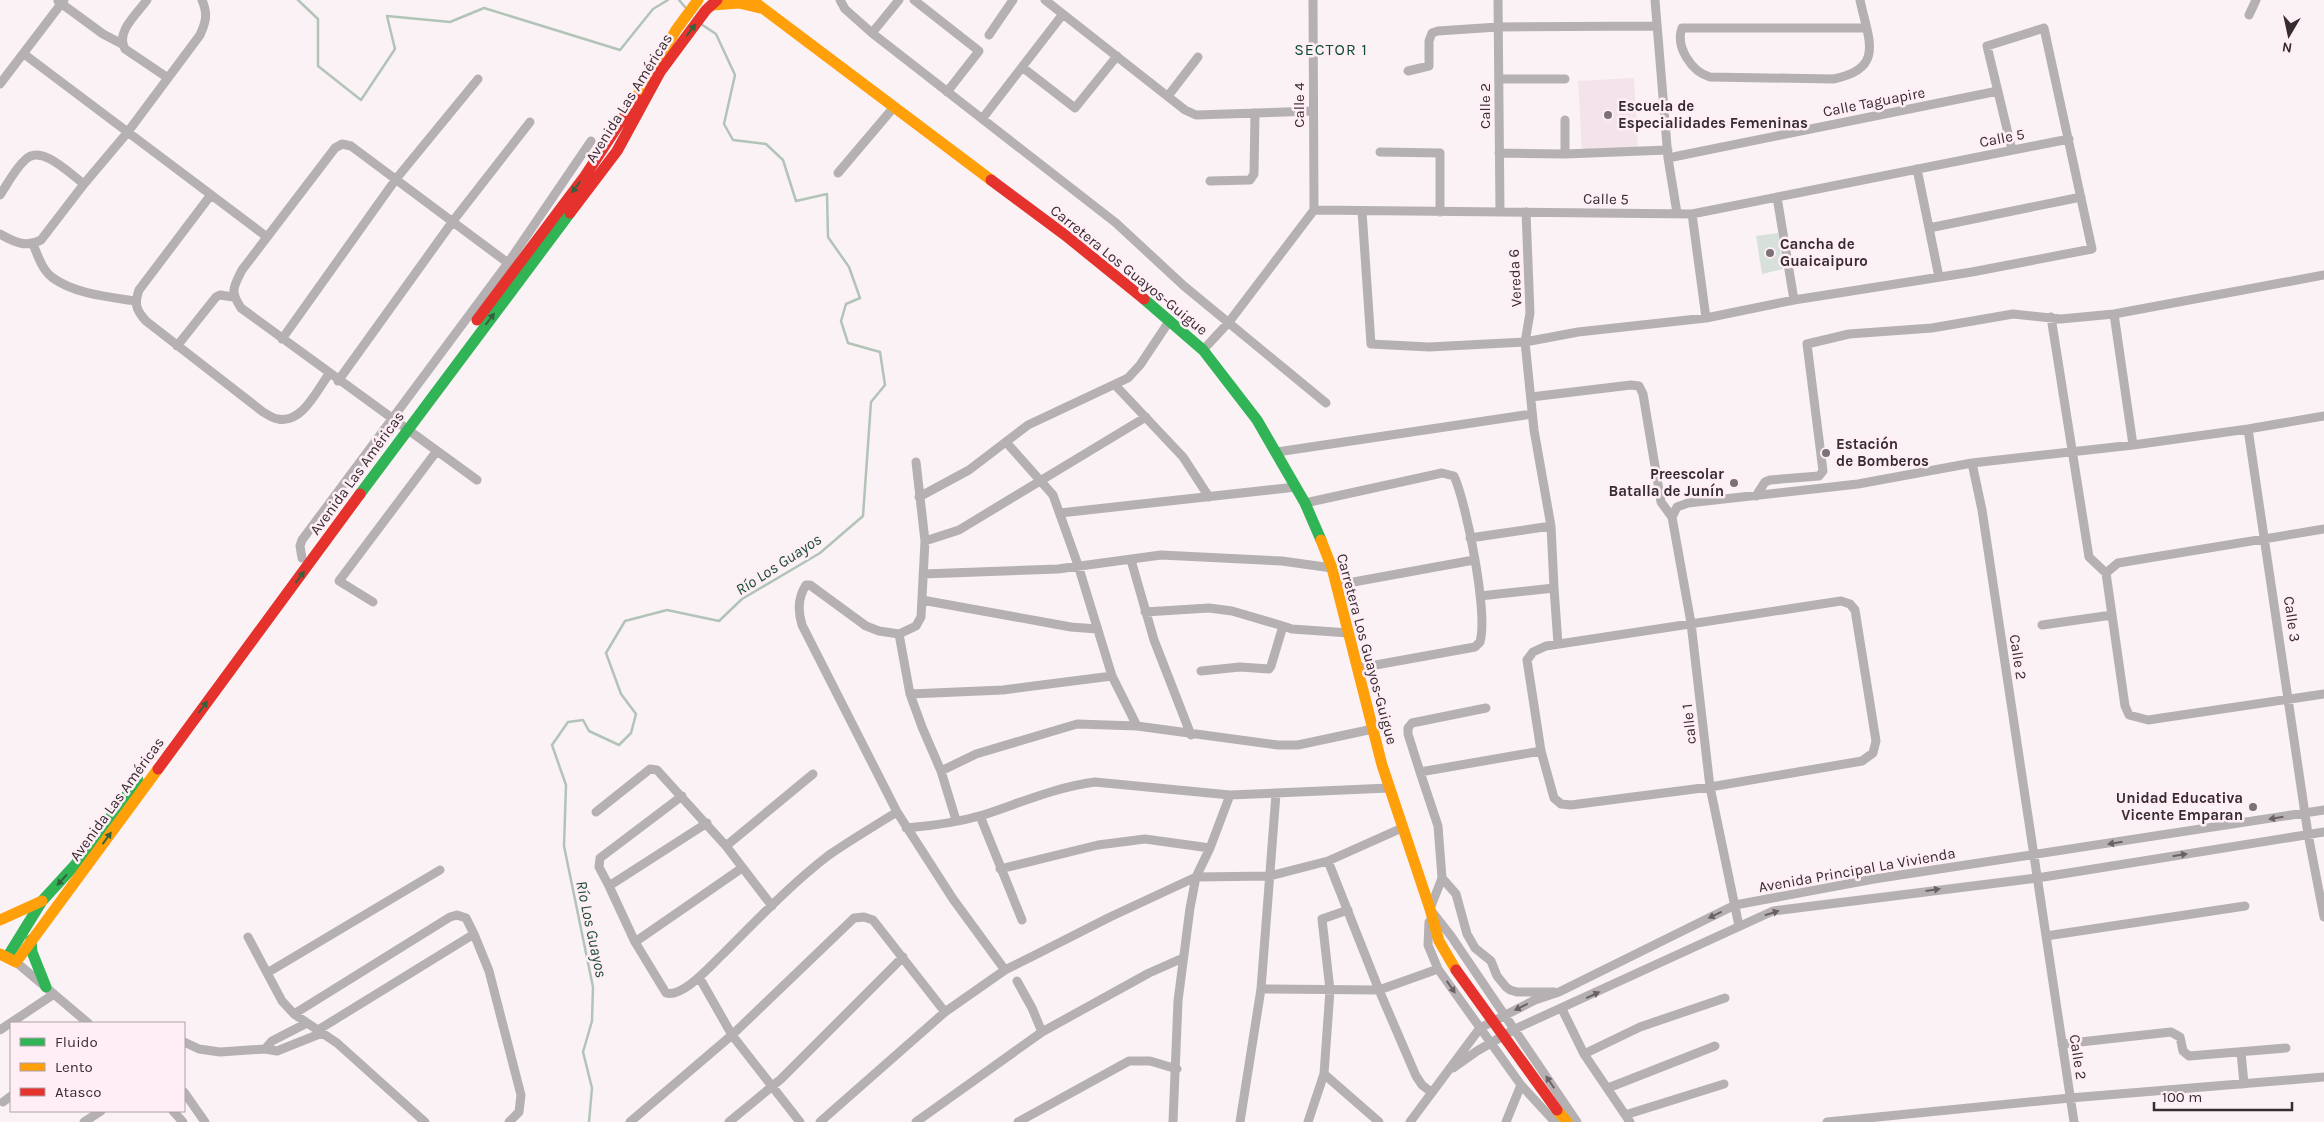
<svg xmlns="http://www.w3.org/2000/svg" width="2324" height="1122" viewBox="0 0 2324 1122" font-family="Karla,sans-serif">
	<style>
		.built { fill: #f3e3ea }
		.green { fill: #d7e0da }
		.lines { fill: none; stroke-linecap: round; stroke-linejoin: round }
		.stream { stroke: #b2c4b8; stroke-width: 2.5 }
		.street { stroke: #b5b1b3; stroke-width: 9 }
		.fast { stroke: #30b455; stroke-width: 11 }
		.slow { stroke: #ff9f0a; stroke-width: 11 }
		.jam { stroke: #e5322d; stroke-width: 11 }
		.jam-bridge { stroke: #e5322d; stroke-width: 11 }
		.oneway { fill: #34623f }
		.oneway2 { fill: #696165 }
		.poi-dot { fill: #7b7176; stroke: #ffeef5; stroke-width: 2 }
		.labels { text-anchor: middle; stroke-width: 5; stroke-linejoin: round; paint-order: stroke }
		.street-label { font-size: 15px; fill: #362c31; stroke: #ffeef5 }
		.poi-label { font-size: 15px; font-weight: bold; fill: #362c31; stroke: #ffeef5; text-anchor: start }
		.neighbourhood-label { font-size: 16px; letter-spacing: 1px; fill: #0c4d30; stroke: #ffeef5 }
		.water-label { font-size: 16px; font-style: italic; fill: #184d33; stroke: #ffeef5 }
	</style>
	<rect width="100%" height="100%" fill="#fbf2f6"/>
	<path class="built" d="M 1634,78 L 1638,148 L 1582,151 L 1578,81 Z"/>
	<path class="green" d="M 1778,233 L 1783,269 L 1762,274 L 1756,236 Z"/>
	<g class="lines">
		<path class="stream" d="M 298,0 L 318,19 L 318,66 L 361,100 L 395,49 L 387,16 L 450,22 L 484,8 L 620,50 L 653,9 L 668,0
			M 679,0 L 685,7
			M 589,1122 L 592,1088 L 583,1052 L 592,1021 L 593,987 L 564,846 L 566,785 L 552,745 L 568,722 L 583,720 L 589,731 L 619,745 L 631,733 L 636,714 L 621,694 L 606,653 L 625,621 L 667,610 L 719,621 L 742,599 L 820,553 L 863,516 L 871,402 L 885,385 L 880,352 L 848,343 L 841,321 L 846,304 L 860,298 L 849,267 L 828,237 L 827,194 L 796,201 L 783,160 L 766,144 L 733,140 L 724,124 L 735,75 L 716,34 L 701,24"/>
		<path class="street" d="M 147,0 C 137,14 115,32 125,49 L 168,78
			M 840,0 L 845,9 L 872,33 L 1116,223 L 1184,286 L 1326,403
			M 914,0 L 979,51 L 947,92
			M 1045,0 L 1185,110 L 1196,115 L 1313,111
			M 1313,0 L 1314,210
			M 1498,0 L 1500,212
			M 1655,0 L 1668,158 L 1677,213
			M 1860,0 C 1868,39 1886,69 1833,79 L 1710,77 C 1692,72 1675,47 1682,28 L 1865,28
			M 58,1 L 103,34 L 122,44
			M 2249,15 L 2256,0
			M 872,33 L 899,0
			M 989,35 L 1013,0
			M 24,54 L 267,237
			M 1022,67 L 1075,108 L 1117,56
			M 1408,71 L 1429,66 L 1429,41 L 1432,33 L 1438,31 L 1498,27 L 1657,26
			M 1499,79 L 1565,79
			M 0,84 L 64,0
			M 1168,96 L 1198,57
			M 982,119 L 1063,14
			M 1565,120 L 1565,154
			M 1380,152 L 1440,153 L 1440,212
			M 1499,153 L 1565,154 L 1668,150
			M 1668,158 L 1998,91
			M 1917,169 L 1939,277
			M 838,173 L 894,107
			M 1210,181 L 1250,180 L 1254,174 L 1255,113
			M 0,195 C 8,183 15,169 25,160 C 41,143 70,174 84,184
			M 210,196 L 139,290 C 134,304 136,310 146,321 L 263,412 C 267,414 273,419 278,419 C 302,424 317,390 329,374
			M 1777,197 L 1794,300
			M 1314,210 L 1692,214 L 2069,139
			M 1362,211 L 1371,344 L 1429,347 L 1525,342 L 1578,332 L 1706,318 L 1794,300 L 1972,272 L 2092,249 L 2044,28 L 1987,46 L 2012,150
			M 1692,214 L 1706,318
			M 1929,228 L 2081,197
			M 0,234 C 14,242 26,248 41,240 L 84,184 L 127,133 L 200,35 C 206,22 208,14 202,0
			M 33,244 C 38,256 42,270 53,278 C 75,294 109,297 135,301
			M 2114,314 L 2133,445
			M 2051,317 L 2089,557 L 2106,573 L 2125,706 L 2129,715 L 2148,720 L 2324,694
			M 282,339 L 396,179 L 478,79
			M 177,346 L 216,297 L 220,295 L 233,297
			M 1203,350 L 1229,322 L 1314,210
			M 338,381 L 453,221 L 530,122
			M 1116,386 L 1183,457 L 1209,497
			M 1531,397 L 1631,385 L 1639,386 L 1643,394 L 1661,502 L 1672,517 L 1691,623 L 1710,787 L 1739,926
			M 2248,429 L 2308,834 L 2324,917
			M 1006,442 L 1053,495 L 1078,565 L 1112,676 L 1137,726
			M 1277,452 L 1532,414
			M 916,462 L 925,541 L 921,617 L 916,626 L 899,634 L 910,694 L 922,727 L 941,771 L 956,820
			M 1972,463 L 1982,510 L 2074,1122
			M 477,480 L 241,308 C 230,291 233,288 242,270 L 335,148 L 342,144 L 351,146 L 508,263
			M 1756,496 L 1765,482 L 1770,480 L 1819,476 L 1823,471 L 1807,344 L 1849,334 L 1932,328 L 2013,314 L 2061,319 L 2114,314 L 2324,275
			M 919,497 L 969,470 L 1028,425 L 1128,378 L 1140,365 L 1170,320
			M 1305,503 L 1442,473 L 1454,476 C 1467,505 1488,613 1480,642 L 1475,647 L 1359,668
			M 1060,513 L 1296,487
			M 1672,517 L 1677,507 L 1688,503 L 1858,484 L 1972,463 L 2133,445 L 2248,429 L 2324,416
			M 1470,538 L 1551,526
			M 925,541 L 959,530 L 1146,417
			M 302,558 L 300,546 L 302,540 L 508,263 L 591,141
			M 1131,560 L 1154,640 L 1191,735
			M 2106,573 L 2118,563 L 2324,529
			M 923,574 L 1058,569 L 1161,555 L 1282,561 L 1332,568
			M 1337,585 L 1474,560
			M 1554,588 L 1558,644
			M 1480,596 L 1554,588 L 1551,526 L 1534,430 L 1525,342 L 1530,313 L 1526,212
			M 922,600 L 1071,627 L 1097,629
			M 1841,601 L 1850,604 L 1855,610 L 1876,741 L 1873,753 L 1862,761 L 1710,787 L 1571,805 L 1561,804 L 1554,798 L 1541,751 L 1527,660 L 1533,652 L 1546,646 Z
			M 373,602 L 339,581 L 436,452
			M 1145,612 L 1209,608 L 1232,611 L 1283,626
			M 2042,625 L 2112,615
			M 899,634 L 879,631 L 866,626 L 810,585 L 806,585 C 798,597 798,612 802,625 L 897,812 L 953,899 L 1005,970
			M 1201,671 L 1240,667 L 1269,669 L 1271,666 L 1283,626 L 1292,629 L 1349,633
			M 910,694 L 1003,690 L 1112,676
			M 941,771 L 976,754 L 1077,724 L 1137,726 L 1278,745 L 1298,745 L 1373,729
			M 1420,772 L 1408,734 L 1408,728 L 1412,723 L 1486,708
			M 596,812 L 650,769 L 657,770 L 726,846 L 772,906
			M 980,816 L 1022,920
			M 707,823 L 609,886 L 635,942 L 666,993 C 683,998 711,965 723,954 C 757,920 791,884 829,855 C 851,840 874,826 897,812
			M 906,828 C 931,826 959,822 983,815 C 1020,803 1056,787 1095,782 L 1230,795 L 1389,788
			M 726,846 L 813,774
			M 1328,861 L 1379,990 L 1416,1076 L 1422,1085 L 1431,1092
			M 1000,869 L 1098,845 L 1145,839 L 1210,848
			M 1442,878 L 1456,894 L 1467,934 L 1475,948 L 1491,961 L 1497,976 L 1506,987 L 1510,990 L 1517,992 L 1554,992
			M 609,886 L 599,867 L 600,858 L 682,796
			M 1430,909 L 1442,878 L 1438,826 L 1420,772 L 1541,751
			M 1433,913 L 1451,936 L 1577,1122
			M 1429,922 L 1428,945 L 1438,969 L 1521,1085 L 1555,1122
			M 2046,936 L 2245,906
			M 248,937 L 282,1001 L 294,1014 L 337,1043 L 425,1122
			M 635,942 L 742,868
			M 16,962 L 88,1023
			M 267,973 L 440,870
			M 699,977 L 732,1035 L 800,1122
			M 1017,981 L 1032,1008 L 1042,1032
			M 1261,989 L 1379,990 L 1438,969
			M 1562,1009 L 1584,1054 L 1630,1122
			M 294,1014 L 450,917 L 457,915 L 466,918 L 474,934
			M 0,1030 L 54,994
			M 318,1030 L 474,934 L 489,971 L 521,1095 L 519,1112 L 509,1122
			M 184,1042 L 199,1049 L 220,1052 L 265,1049 L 277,1051 L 322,1033
			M 2062,1044 L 2171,1032 L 2180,1037 L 2183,1051 L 2189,1056 L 2286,1048
			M 265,1049 L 272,1041 L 307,1023
			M 2241,1052 L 2244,1084
			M 1584,1054 L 1640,1027 L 1725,998
			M 1453,1068 L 1477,1051 L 1515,1029 L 1773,911 L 2037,878 L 2324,832
			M 1324,1074 L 1379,1122
			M 1608,1088 L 1715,1046
			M 184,1092 L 205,1122
			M 3,1102 L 11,1096
			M 173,1111 L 183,1122
			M 1625,1115 L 1724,1084
			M 84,1122 L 101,1111
			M 630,1122 L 732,1035 L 854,918 L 864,917 L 873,920 L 945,1012
			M 729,1122 L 781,1079 L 903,957
			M 820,1122 L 945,1012 L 1005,970 L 1041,952 L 1110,917 L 1196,877 L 1270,876 L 1328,861 L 1402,828
			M 916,1122 L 1042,1032 L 1149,973 L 1183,958
			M 1018,1122 L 1129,1061 L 1150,1061 L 1177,1069
			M 1173,1122 L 1178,1001 L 1190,908 L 1196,877 L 1210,848 L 1230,795
			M 1240,1122 L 1261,989 L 1276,794
			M 1308,1122 L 1324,1074 L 1330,990 L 1322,919 L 1348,910
			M 1410,1122 L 1480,1028 L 1535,1000 L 1559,992 L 1735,905 L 1874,879 L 2324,810
			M 1506,1122 L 1521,1085
			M 1827,1122 L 2070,1098 L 2324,1077"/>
		<path class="fast" d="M 1144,299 L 1203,350 L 1257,420 L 1305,503 L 1321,540
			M 360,494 L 570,213
			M 31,940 L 32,952 L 46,987
			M 8,956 L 42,901 L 75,865 L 138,780"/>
		<path class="slow" d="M 752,0 L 991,180
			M 712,5 L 739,3 L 760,8
			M 636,98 L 676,30 L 698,0
			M 1321,540 L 1332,568 L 1382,765 L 1430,909 L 1439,941 L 1456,970
			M 0,920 L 42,901
			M 0,954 L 16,962 L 158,769
			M 1557,1110 L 1567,1122"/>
		<path class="jam" d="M 991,180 L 1065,235 L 1144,299
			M 570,213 L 617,151 L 660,72 L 706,10 L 717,0
			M 477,320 L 585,176 L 636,98
			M 158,769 L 360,494"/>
		<path class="jam-bridge" d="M 1456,970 L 1557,1110"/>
	</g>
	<defs><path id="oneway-solid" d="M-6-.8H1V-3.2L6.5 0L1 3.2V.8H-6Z" transform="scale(1.25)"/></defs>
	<g class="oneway">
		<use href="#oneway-solid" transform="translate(691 30) rotate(-53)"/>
		<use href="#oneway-solid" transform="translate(576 187) rotate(127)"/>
		<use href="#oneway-solid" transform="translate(490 319) rotate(-53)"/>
		<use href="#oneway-solid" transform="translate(300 577) rotate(-54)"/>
		<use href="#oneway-solid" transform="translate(203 707) rotate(-54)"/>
		<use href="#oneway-solid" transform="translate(107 838) rotate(-54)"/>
		<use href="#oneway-solid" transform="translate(62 880) rotate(132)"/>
	</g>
	<g class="oneway2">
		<use href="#oneway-solid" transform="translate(2276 818) rotate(171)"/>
		<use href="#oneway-solid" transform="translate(2115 843) rotate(171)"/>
		<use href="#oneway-solid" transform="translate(2180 855) rotate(-9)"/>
		<use href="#oneway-solid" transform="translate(1933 890) rotate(-8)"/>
		<use href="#oneway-solid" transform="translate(1772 913) rotate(-17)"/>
		<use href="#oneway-solid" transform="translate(1715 915) rotate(154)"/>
		<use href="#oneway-solid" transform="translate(1451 987) rotate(55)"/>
		<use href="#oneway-solid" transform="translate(1593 995) rotate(-25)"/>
		<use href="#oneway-solid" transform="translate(1521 1007) rotate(154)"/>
		<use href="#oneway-solid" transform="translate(1550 1082) rotate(-124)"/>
	</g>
	<g class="poi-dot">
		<circle cx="1608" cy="115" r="5"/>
		<circle cx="1770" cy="253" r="5"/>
		<circle cx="1826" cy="453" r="5"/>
		<circle cx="1734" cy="483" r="5"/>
		<circle cx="2253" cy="807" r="5"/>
	</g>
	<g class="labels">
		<g class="street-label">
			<text transform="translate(629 98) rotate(-58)" y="5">Avenida Las Américas</text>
			<text transform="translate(1874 102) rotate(-11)" y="5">Calle Taguapire</text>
			<text transform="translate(1299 105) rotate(-90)" y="5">Calle 4</text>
			<text transform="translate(1485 106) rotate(-90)" y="5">Calle 2</text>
			<text transform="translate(2002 138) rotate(-11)" y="5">Calle 5</text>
			<text transform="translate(1606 199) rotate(1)" y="5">Calle 5</text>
			<text transform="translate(1129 270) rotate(39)" y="5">Carretera Los Guayos-Guigue</text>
			<text transform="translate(1515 278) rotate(-93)" y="5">Vereda 6</text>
			<text transform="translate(357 473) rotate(-54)" y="5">Avenida Las Américas</text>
			<text transform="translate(2292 619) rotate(82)" y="5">Calle 3</text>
			<text transform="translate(1367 649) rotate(75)" y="5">Carretera Los Guayos-Guigue</text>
			<text transform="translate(2018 657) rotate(81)" y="5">Calle 2</text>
			<text transform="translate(1689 724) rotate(-96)" y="5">calle 1</text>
			<text transform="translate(117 799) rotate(-54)" y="5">Avenida Las Américas</text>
			<text transform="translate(1857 870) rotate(-10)" y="5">Avenida Principal La Vivienda</text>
			<text transform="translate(2078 1057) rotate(81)" y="5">Calle 2</text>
		</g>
		<g class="poi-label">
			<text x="1618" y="111">Escuela de<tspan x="1618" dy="17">Especialidades Femeninas</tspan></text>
			<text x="1780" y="249">Cancha de<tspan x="1780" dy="17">Guaicaipuro</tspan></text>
			<text x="1836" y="449">Estación<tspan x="1836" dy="17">de Bomberos</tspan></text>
			<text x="1724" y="479" text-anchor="end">Preescolar<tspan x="1724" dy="17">Batalla de Junín</tspan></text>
			<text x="2243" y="803" text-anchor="end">Unidad Educativa<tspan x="2243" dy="17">Vicente Emparan</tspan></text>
		</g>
		<g class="neighbourhood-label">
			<text x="1331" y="55">SECTOR 1</text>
		</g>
		<g class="water-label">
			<text transform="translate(778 564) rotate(-33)" y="6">Río Los Guayos</text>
			<text transform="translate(592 929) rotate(78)" y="6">Río Los Guayos</text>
		</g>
	</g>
	<rect x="10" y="1022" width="175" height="90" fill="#ffeef5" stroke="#afa0a7"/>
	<rect x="20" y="1038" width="25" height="8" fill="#30b455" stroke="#afa0a7"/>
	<text x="55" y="1047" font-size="15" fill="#362c31">Fluido</text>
	<rect x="20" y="1063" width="25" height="8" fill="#ff9f0a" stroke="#afa0a7"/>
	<text x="55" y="1072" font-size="15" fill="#362c31">Lento</text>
	<rect x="20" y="1088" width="25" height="8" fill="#e5322d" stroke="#afa0a7"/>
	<text x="55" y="1097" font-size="15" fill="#362c31">Atasco</text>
	<g transform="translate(2289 35) rotate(189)" stroke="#ffeef5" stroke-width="4" paint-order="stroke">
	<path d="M0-4L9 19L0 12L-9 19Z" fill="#362c31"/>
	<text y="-8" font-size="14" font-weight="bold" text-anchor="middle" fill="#362c31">N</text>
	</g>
	<path d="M2154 1102v8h138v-8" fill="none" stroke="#362c31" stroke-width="2.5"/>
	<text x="2162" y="1102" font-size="15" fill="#362c31" stroke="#ffeef5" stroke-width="4" paint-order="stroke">100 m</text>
</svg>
